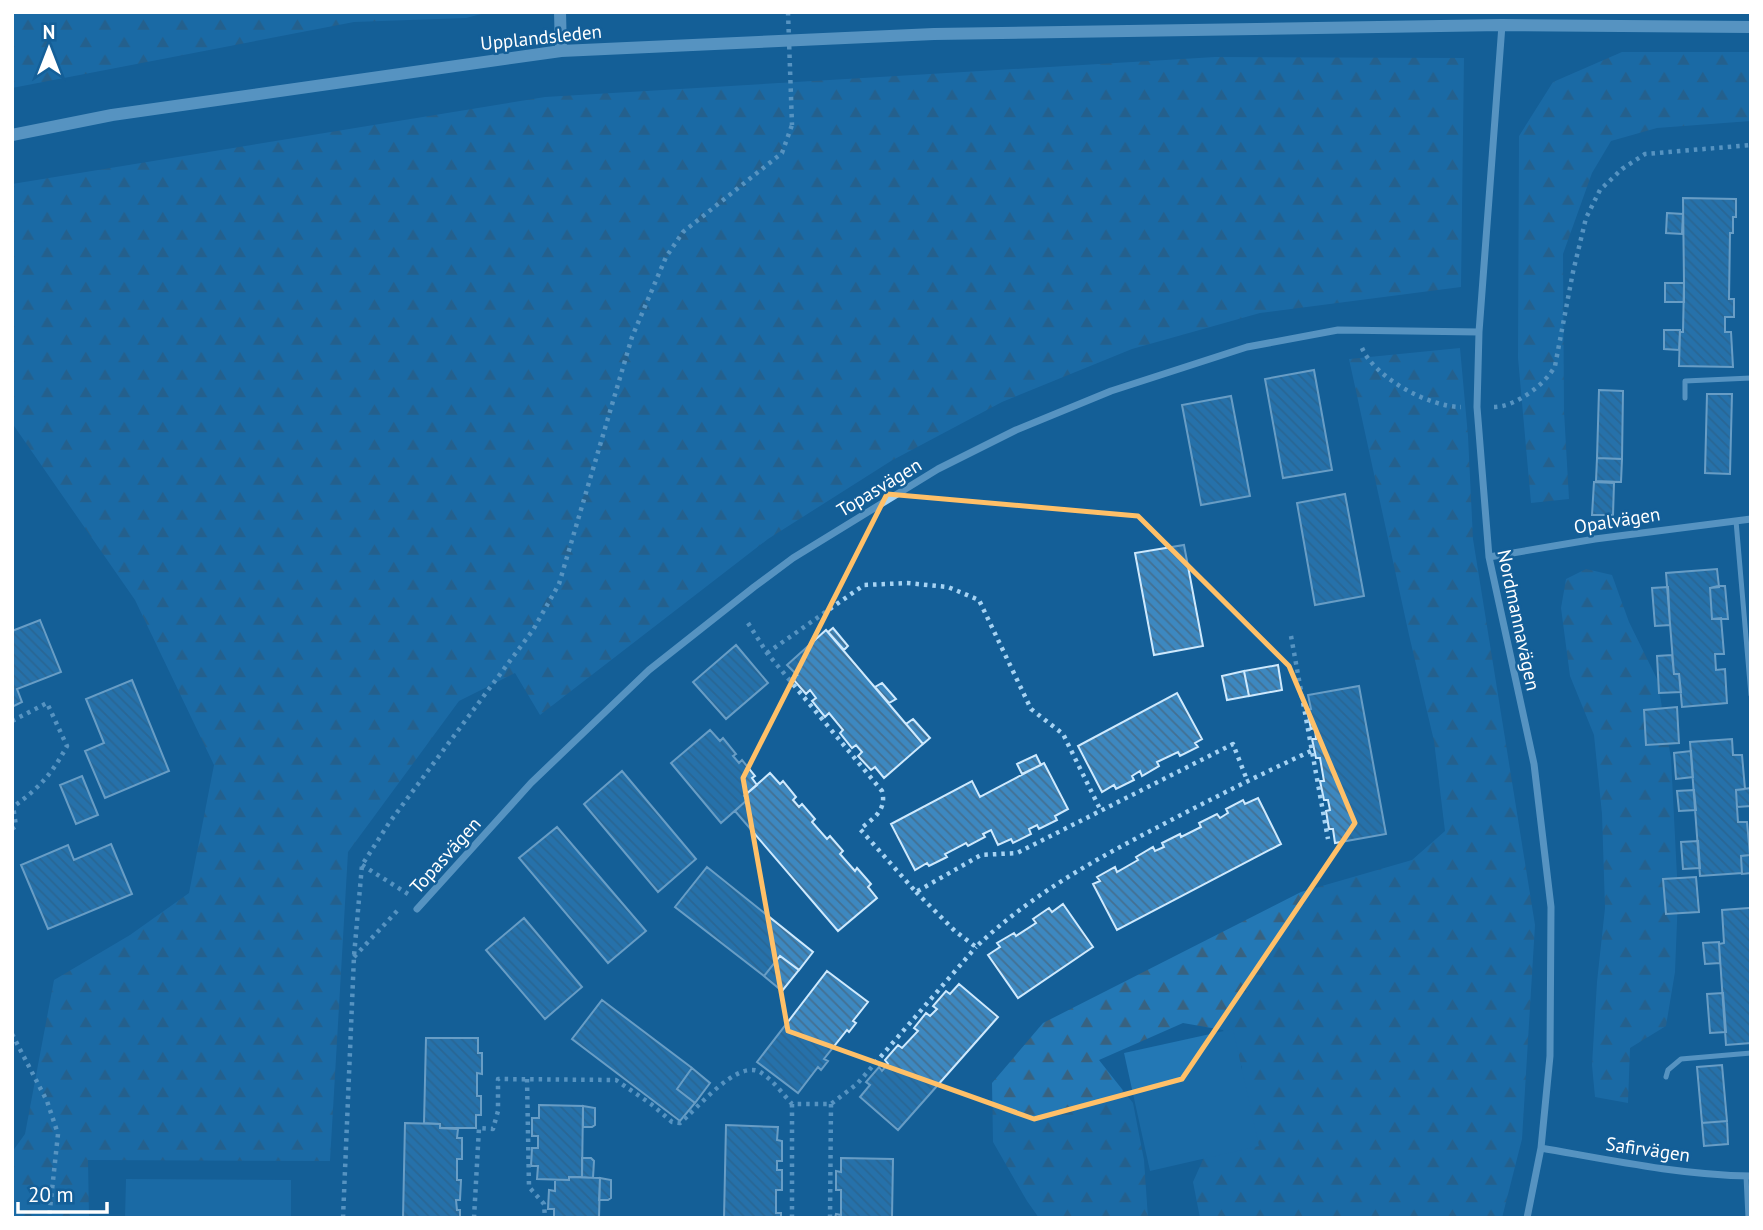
<svg xmlns="http://www.w3.org/2000/svg" width="1763" height="1230" viewBox="0 0 1763 1230" font-family="'PT Sans',sans-serif">
	<style>
		.forest { fill: url(#forest-firs) }
		.pitch { fill: #2378b5 }
		.building { fill: url(#building-back-hatch); stroke: #cee9fd; stroke-width: 2 }
		.lines { fill: none; stroke-linecap: round; stroke-linejoin: round }
		.path { stroke: #a6d3f3; stroke-width: 4.5; stroke-dasharray: 3.5 5; stroke-linecap: butt }
		.service { stroke: #a6d3f3; stroke-width: 5 }
		.minor { stroke: #a6d3f3; stroke-width: 7 }
		.tertiary { stroke: #a6d3f3; stroke-width: 12 }
		.path-bridge { stroke: #a6d3f3; stroke-width: 4.5; stroke-dasharray: 3.5 5; stroke-linecap: butt }
		.marked { fill: none; stroke: #ffc068; stroke-width: 5; stroke-linejoin: round }
		.labels { text-anchor: middle; stroke-width: 5; stroke-linejoin: round; paint-order: stroke }
		.street-label { font-size: 19px; fill: #fff; stroke: #145f98 }
	</style>
	<defs>
		<pattern id="forest-firs" width="22" height="20" patternUnits="userSpaceOnUse" patternTransform="scale(1.75)"><rect width="22" height="20" fill="#2378b5"/><path d="M5 1l3.5 6h-7zM16 11l3.5 6h-7z" fill="#386280"/></pattern>
		<pattern id="building-back-hatch" width="6" height="6" patternUnits="userSpaceOnUse" patternTransform="scale(1.75)"><rect width="6" height="6" fill="#3d88c0"/><path d="M-1 5l2 2M0 0l6 6M5-1l2 2" fill="none" stroke="#437092"/></pattern>
	</defs>
	<rect width="100%" height="100%" fill="#145f98"/>
	<path class="forest" d="M 12,12 L 489,12 L 466,18 L 354,22 L 12,88 Z
		M 1622,52 L 1751,52 L 1751,121 L 1657,128 L 1611,141 L 1592,173 L 1563,254 L 1564,411 L 1569,499 L 1531,503 L 1518,358 L 1519,136 L 1553,82 Z
		M 1215,57 L 1464,58 L 1461,287 L 1260,313 L 1132,349 L 1002,402 L 891,461 L 768,539 L 540,715 L 515,673 L 459,701 L 348,852 L 330,1161 L 88,1160 L 89,1218 L 12,1218 L 12,1152 L 25,1134 L 54,980 L 130,935 L 189,893 L 214,765 L 135,600 L 12,423 L 12,184 L 545,97 Z
		M 1460,348 L 1468,436 L 1473,539 L 1535,925 L 1522,1139 L 1502,1218 L 1200,1218 L 1193,1182 L 1213,1137 L 1242,1106 L 1242,1067 L 1223,1030 L 1183,1023 L 1099,1060 L 1133,1103 L 1144,1160 L 1148,1218 L 1039,1218 L 1027,1201 L 993,1142 L 992,1083 L 1043,1023 L 1301,892 L 1412,860 L 1445,831 L 1434,741 L 1409,635 L 1349,359 Z
		M 1586,569 L 1612,575 L 1629,622 L 1657,679 L 1671,758 L 1678,896 L 1675,972 L 1666,1026 L 1630,1048 L 1628,1103 L 1595,1097 L 1592,1065 L 1597,982 L 1605,908 L 1602,814 L 1594,735 L 1570,676 L 1561,608 L 1566,579 Z"/>
	<path class="pitch" d="M 1233,1029 L 1259,1146 L 1150,1171 L 1124,1053 Z
		M 126,1179 L 291,1180 L 291,1218 L 125,1218 Z"/>
	<path class="building" d="M 1683,198 L 1736,199 L 1736,217 L 1733,217 L 1733,233 L 1730,233 L 1729,299 L 1734,299 L 1734,317 L 1725,317 L 1725,332 L 1731,332 L 1733,367 L 1679,366 L 1680,332 L 1683,332 L 1684,283 Z
		M 1667,213 L 1683,214 L 1682,234 L 1666,233 Z
		M 1665,283 L 1684,283 L 1684,302 L 1665,302 Z
		M 1664,330 L 1680,330 L 1679,350 L 1664,349 Z
		M 1314,370 L 1332,470 L 1283,478 L 1265,379 Z
		M 1599,390 L 1623,391 L 1622,459 L 1597,458 Z
		M 1707,394 L 1732,394 L 1730,474 L 1705,473 Z
		M 1231,396 L 1250,496 L 1201,505 L 1182,405 Z
		M 1597,458 L 1622,459 L 1621,482 L 1596,481 Z
		M 1594,482 L 1614,483 L 1613,515 L 1592,515 Z
		M 1345,494 L 1364,596 L 1315,605 L 1297,503 Z
		M 1184,545 L 1203,646 L 1154,655 L 1135,553 Z
		M 1717,569 L 1719,587 L 1710,588 L 1712,619 L 1721,618 L 1724,654 L 1715,654 L 1716,670 L 1725,669 L 1727,703 L 1682,707 L 1679,674 L 1674,674 L 1666,573 Z
		M 1718,586 L 1725,586 L 1728,619 L 1712,619 L 1710,588 Z
		M 1668,587 L 1670,625 L 1655,626 L 1652,588 Z
		M 40,620 L 61,672 L 17,689 L 22,702 L 12,707 L 12,631 Z
		M 833,628 L 848,646 L 844,650 L 828,632 Z
		M 826,630 L 923,744 L 884,778 L 875,767 L 871,770 L 858,756 L 862,752 L 856,745 L 852,748 L 840,733 L 843,730 L 829,713 L 825,717 L 812,701 L 816,698 L 810,690 L 806,694 L 792,678 L 797,675 L 787,665 Z
		M 736,645 L 768,683 L 726,719 L 693,682 Z
		M 1672,655 L 1674,674 L 1679,674 L 1681,692 L 1659,693 L 1657,656 Z
		M 1278,665 L 1282,690 L 1249,696 L 1244,671 Z
		M 1244,671 L 1249,696 L 1227,700 L 1222,676 Z
		M 132,680 L 169,771 L 105,798 L 85,751 L 104,743 L 86,699 Z
		M 882,683 L 896,699 L 889,703 L 875,687 Z
		M 1359,686 L 1386,834 L 1335,843 L 1333,829 L 1329,829 L 1326,811 L 1330,810 L 1328,800 L 1324,800 L 1320,781 L 1324,781 L 1320,758 L 1316,758 L 1312,739 L 1316,739 L 1315,728 L 1311,729 L 1307,710 L 1311,709 L 1308,695 Z
		M 1177,693 L 1202,739 L 1195,743 L 1198,747 L 1180,756 L 1178,752 L 1157,762 L 1159,766 L 1142,776 L 1140,771 L 1132,776 L 1134,780 L 1116,789 L 1114,785 L 1102,792 L 1078,746 Z
		M 1677,707 L 1679,743 L 1646,745 L 1644,710 Z
		M 913,719 L 930,738 L 923,744 L 906,724 Z
		M 710,730 L 720,741 L 723,738 L 736,754 L 733,756 L 739,763 L 742,760 L 755,776 L 752,778 L 757,785 L 744,796 L 747,800 L 721,823 L 671,763 Z
		M 1732,739 L 1733,755 L 1742,755 L 1745,789 L 1736,790 L 1737,807 L 1738,822 L 1747,822 L 1750,855 L 1741,856 L 1742,873 L 1700,876 L 1690,742 Z
		M 1691,751 L 1693,777 L 1676,779 L 1674,753 Z
		M 1036,755 L 1041,765 L 1022,774 L 1017,764 Z
		M 1044,763 L 1068,809 L 1055,816 L 1057,820 L 1039,829 L 1037,825 L 1029,829 L 1031,834 L 1013,843 L 1011,839 L 998,845 L 991,830 L 983,834 L 985,837 L 968,846 L 966,843 L 945,854 L 947,857 L 929,866 L 927,863 L 915,870 L 891,824 L 972,781 L 980,797 Z
		M 622,771 L 696,859 L 658,892 L 584,804 Z
		M 770,773 L 780,784 L 783,781 L 796,797 L 793,800 L 799,807 L 802,804 L 815,819 L 812,822 L 827,839 L 830,836 L 843,851 L 840,854 L 855,871 L 857,868 L 871,884 L 868,887 L 877,898 L 838,931 L 735,811 L 747,800 L 744,796 Z
		M 82,776 L 98,815 L 76,824 L 60,785 Z
		M 1751,788 L 1751,806 L 1737,807 L 1736,790 Z
		M 1694,790 L 1696,810 L 1679,811 L 1677,791 Z
		M 1258,798 L 1281,844 L 1117,930 L 1093,884 L 1100,881 L 1097,877 L 1115,867 L 1117,872 L 1138,860 L 1136,857 L 1153,847 L 1155,851 L 1164,847 L 1162,843 L 1180,834 L 1181,837 L 1201,827 L 1199,823 L 1217,814 L 1220,818 L 1228,813 L 1226,809 L 1243,800 L 1245,804 Z
		M 557,827 L 646,931 L 608,963 L 519,858 Z
		M 1698,841 L 1700,868 L 1683,869 L 1681,842 Z
		M 111,844 L 132,894 L 48,929 L 21,865 L 68,845 L 74,860 Z
		M 1750,855 L 1751,873 L 1742,874 L 1741,856 Z
		M 707,867 L 813,952 L 799,970 L 780,956 L 764,976 L 675,907 Z
		M 1696,877 L 1699,912 L 1666,914 L 1663,879 Z
		M 1063,904 L 1093,947 L 1018,998 L 988,955 L 1000,947 L 997,943 L 1014,933 L 1016,936 L 1036,923 L 1033,919 L 1049,908 L 1052,912 Z
		M 1749,908 L 1751,908 L 1751,1043 L 1726,1045 L 1719,944 L 1724,943 L 1722,910 Z
		M 524,918 L 582,987 L 545,1019 L 486,950 Z
		M 1719,942 L 1720,963 L 1705,964 L 1703,943 Z
		M 780,956 L 799,970 L 782,991 L 764,976 Z
		M 827,971 L 868,1002 L 853,1021 L 856,1023 L 849,1032 L 847,1030 L 824,1059 L 828,1061 L 821,1070 L 818,1067 L 798,1093 L 757,1062 Z
		M 959,984 L 998,1017 L 898,1130 L 860,1097 L 870,1085 L 866,1082 L 879,1067 L 882,1071 L 888,1064 L 885,1060 L 898,1045 L 902,1048 L 918,1031 L 914,1028 L 926,1013 L 930,1016 L 937,1009 L 933,1006 L 946,991 L 950,994 Z
		M 1723,993 L 1726,1032 L 1710,1033 L 1707,994 Z
		M 602,1000 L 692,1068 L 677,1089 L 695,1103 L 680,1121 L 572,1039 Z
		M 426,1038 L 478,1038 L 478,1053 L 482,1053 L 482,1074 L 477,1073 L 477,1096 L 481,1096 L 481,1115 L 476,1115 L 476,1128 L 440,1128 L 440,1124 L 424,1123 Z
		M 1722,1065 L 1727,1121 L 1702,1123 L 1697,1067 Z
		M 692,1068 L 710,1083 L 695,1103 L 677,1089 Z
		M 539,1105 L 583,1106 L 582,1177 L 569,1177 L 569,1180 L 537,1179 L 538,1166 L 531,1166 L 532,1148 L 538,1148 L 538,1136 L 532,1136 L 532,1118 L 539,1118 Z
		M 583,1106 L 595,1108 L 595,1125 L 592,1127 L 583,1127 Z
		M 1727,1121 L 1728,1144 L 1704,1146 L 1702,1123 Z
		M 405,1123 L 440,1124 L 440,1128 L 458,1129 L 457,1138 L 462,1138 L 462,1159 L 457,1159 L 457,1180 L 461,1180 L 460,1200 L 456,1200 L 457,1210 L 460,1210 L 460,1218 L 403,1218 Z
		M 726,1125 L 778,1127 L 777,1140 L 782,1141 L 782,1161 L 777,1161 L 777,1170 L 782,1170 L 782,1190 L 776,1190 L 776,1213 L 781,1213 L 781,1218 L 724,1218 Z
		M 582,1158 L 591,1158 L 594,1161 L 593,1178 L 582,1177 Z
		M 841,1158 L 893,1159 L 892,1218 L 835,1218 L 836,1214 L 841,1215 L 841,1190 L 836,1190 L 836,1171 L 841,1172 Z
		M 569,1177 L 600,1178 L 599,1218 L 554,1218 L 554,1209 L 548,1209 L 549,1190 L 555,1191 L 555,1180 L 569,1180 Z
		M 600,1178 L 611,1180 L 611,1198 L 608,1200 L 599,1200 Z"/>
	<g class="lines">
		<path class="path" d="M 1362,348 C 1375,378 1429,407 1461,407
			M 1494,407 C 1515,407 1546,384 1555,366 L 1573,272 L 1586,218 L 1600,190 L 1622,169 L 1645,154 L 1751,145
			M 748,623 L 767,653 L 882,791 C 887,810 874,818 860,829 L 916,892 L 981,855 L 1017,853 L 1233,744 L 1247,780
			M 1291,636 L 1328,839
			M 767,653 L 864,585 L 907,583 L 948,587 L 979,600 L 1031,709 L 1063,734 L 1101,811
			M 12,721 L 47,703 L 67,746 C 52,774 39,788 13,807
			M 12,829 L 16,826 L 13,806
			M 362,865 L 408,894
			M 916,892 L 955,931 L 976,947 C 1029,896 1094,860 1158,827 C 1209,800 1259,775 1311,751
			M 354,957 L 398,910
			M 12,1034 L 47,1101 L 58,1134 L 49,1218
			M 527,1079 L 529,1187 L 544,1204 L 545,1218
			M 343,1218 L 354,956 L 362,865 L 389,823 L 533,630 L 559,584 L 632,337 L 666,257 L 683,232 L 782,153 L 792,125
			M 474,1218 L 479,1128 L 493,1129 L 498,1111 L 498,1079 L 616,1080 L 651,1104 L 672,1122 L 680,1123 C 696,1110 737,1059 760,1072 C 772,1079 783,1094 792,1104 L 831,1104 L 857,1084 L 976,947
			M 792,1218 L 792,1104
			M 830,1218 L 831,1104"/>
		<path class="service" d="M 1685,398 L 1685,381 L 1751,378
			M 1736,521 L 1751,695
			M 1666,1077 L 1668,1070 L 1681,1059 L 1751,1053
			M 1746,1176 L 1748,1218"/>
		<path class="minor" d="M 1502,25 L 1479,332 L 1477,407 L 1489,557 L 1534,764 L 1551,907 L 1550,1056 L 1541,1148 L 1527,1218
			M 1489,557 L 1595,539 L 1751,519
			M 417,909 L 531,783 L 649,670 L 754,587 L 793,558 L 938,469 L 1016,430 L 1111,391 L 1247,347 L 1338,330 L 1479,332
			M 1541,1148 C 1610,1160 1680,1175 1751,1176"/>
		<path class="tertiary" d="M 560,12 L 561,51
			M 12,135 L 112,115 L 561,51 L 934,34 L 1502,25 L 1751,27"/>
		<path class="path-bridge" d="M 788,12 L 792,125"/>
	</g>
	<path d="M0 0H1763V1230H0ZM 887,494 L 1138,516 L 1289,666 L 1355,823 L 1182,1079 L 1034,1119 L 788,1031 L 743,778 Z" fill="#145f98" fill-opacity=".55" fill-rule="evenodd"/>
	<path class="marked" d="M 887,494 L 1138,516 L 1289,666 L 1355,823 L 1182,1079 L 1034,1119 L 788,1031 L 743,778 Z"/>
	<g class="labels">
		<g class="street-label">
			<text transform="translate(541 37) rotate(-6)" y="7">Upplandsleden</text>
			<text transform="translate(879 487) rotate(-31)" y="7">Topasvägen</text>
			<text transform="translate(1617 520) rotate(-9)" y="7">Opalvägen</text>
			<text transform="translate(1519 620) rotate(78)" y="7">Nordmannavägen</text>
			<text transform="translate(445 855) rotate(-48)" y="7">Topasvägen</text>
			<text transform="translate(1648 1149) rotate(8)" y="7">Safirvägen</text>
		</g>
	</g>
	<rect width="1763" height="1230" fill="none" stroke="#ffffff" stroke-width="28"/>
	<g transform="translate(49 49)" stroke="#145f98" stroke-width="5" paint-order="stroke">
	<path d="M0-5L12 26L0 18L-12 26Z" fill="#ffffff"/>
	<text y="-10" font-size="19" font-weight="bold" text-anchor="middle" fill="#ffffff">N</text>
	</g>
	<path d="M18 1202v10h89v-10" fill="none" stroke="#ffffff" stroke-width="3.5"/>
	<text x="28" y="1202" font-size="21" fill="#ffffff" stroke="#145f98" stroke-width="5" paint-order="stroke">20 m</text>
</svg>
